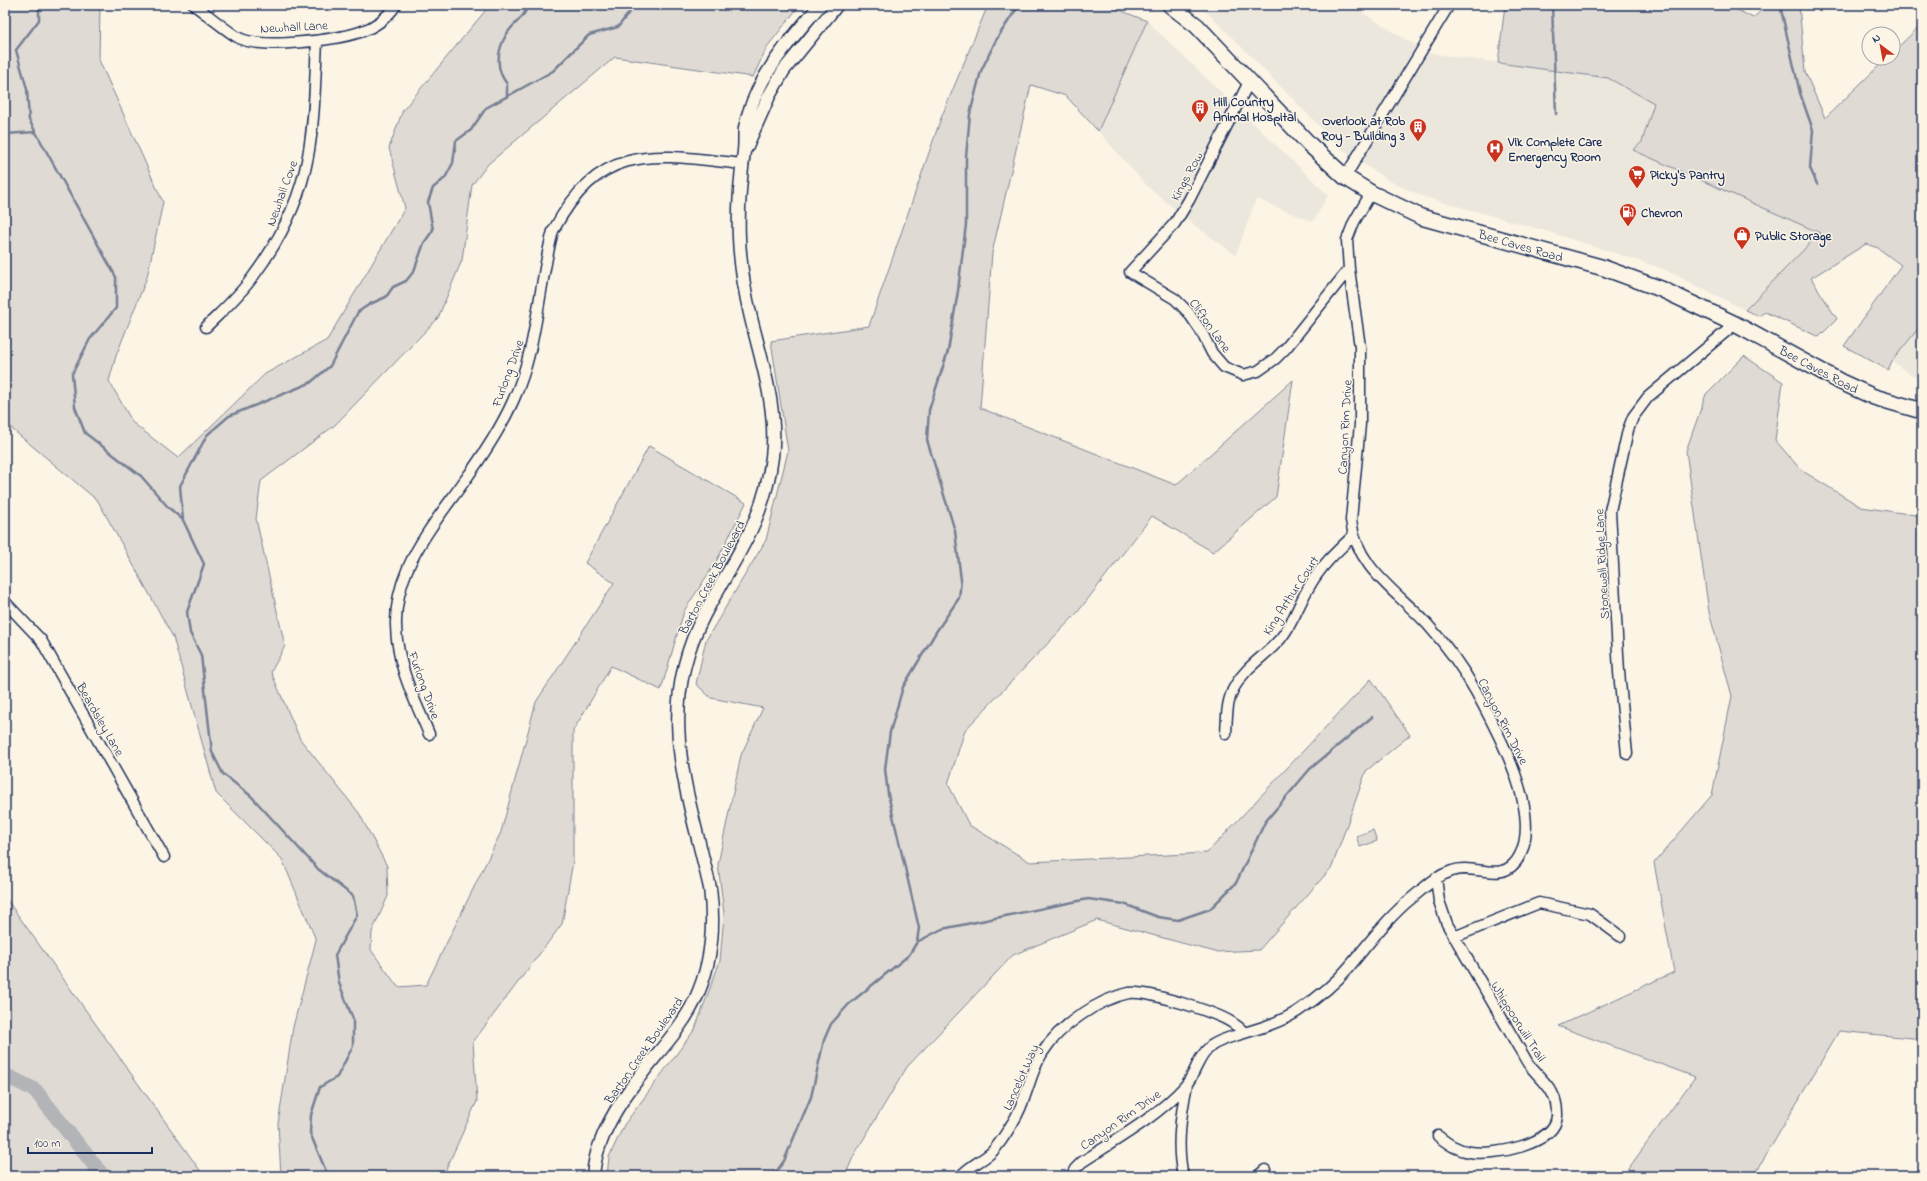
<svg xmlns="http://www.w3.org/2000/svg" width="1927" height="1181" viewBox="0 0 1927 1181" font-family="'Indie Flower',sans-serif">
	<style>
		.built { fill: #ece7dc }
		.green { fill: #dfdbd4; stroke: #7d8599 }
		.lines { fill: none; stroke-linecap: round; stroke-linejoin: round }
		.stream { stroke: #767f94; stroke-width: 2.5 }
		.river { stroke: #b2b4b8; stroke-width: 15 }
		.minor-casing { stroke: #1b2f5e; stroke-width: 13 }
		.tertiary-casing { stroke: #1b2f5e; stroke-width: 15 }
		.primary-casing { stroke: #1b2f5e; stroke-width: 18 }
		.minor { stroke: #fcf5e5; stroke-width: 10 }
		.tertiary { stroke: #fcf5e5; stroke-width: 12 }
		.primary { stroke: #fcf5e5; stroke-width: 15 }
		.labels { text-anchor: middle; stroke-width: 3; stroke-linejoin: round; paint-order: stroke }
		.street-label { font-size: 13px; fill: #1b2f5e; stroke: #fcf5e5 }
		.poi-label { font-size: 13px; font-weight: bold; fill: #1b2f5e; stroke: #fcf5e5; text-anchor: start }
	</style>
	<rect width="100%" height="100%" fill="#fcf5e5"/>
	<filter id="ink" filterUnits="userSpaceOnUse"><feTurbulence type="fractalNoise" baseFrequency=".025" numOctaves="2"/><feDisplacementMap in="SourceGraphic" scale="8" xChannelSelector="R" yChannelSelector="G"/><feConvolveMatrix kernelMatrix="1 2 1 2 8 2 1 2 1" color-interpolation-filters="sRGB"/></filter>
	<g filter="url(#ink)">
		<path class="built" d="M 1200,5 L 1350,5 L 1428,53 L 1608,78 L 1654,103 L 1642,142 L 1634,150 L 1821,233 L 1745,310 L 1661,268 L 1539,229 L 1424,197 L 1389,181 L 1342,149 Z
			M 1147,21 L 1328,195 L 1313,222 L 1256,199 L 1236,255 L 1197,227 L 1148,187 L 1098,131 Z
			M 1922,324 L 1922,380 L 1912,376 L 1892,361 Z"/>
		<path class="green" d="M 5,5 L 100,5 L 99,60 L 163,202 L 147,277 L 116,356 L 109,381 L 133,423 L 178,458 L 265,374 L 327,340 L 405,208 L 389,148 L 403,110 L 490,5 L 800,5 L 767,47 L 753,77 L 615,57 L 488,164 L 472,185 L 462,260 L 438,318 L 335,425 L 261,481 L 256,519 L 285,646 L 271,672 L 300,739 L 359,813 L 387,866 L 388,896 L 372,932 L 371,950 L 398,987 L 426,985 L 501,832 L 536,702 L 614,583 L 585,563 L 649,446 L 746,503 L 716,562 L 684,611 L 661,690 L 611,666 L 573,731 L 573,861 L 562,924 L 473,1042 L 477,1101 L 443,1176 L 281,1176 L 278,1124 L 293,1027 L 316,940 L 282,859 L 216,793 L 173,637 L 98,501 L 13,430 L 5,416 Z
			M 988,5 L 1107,5 L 1147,21 L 1098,131 L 1066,96 L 1031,85 L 992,253 L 980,408 L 1176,485 L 1293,380 L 1276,497 L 1213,552 L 1152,516 L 1077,613 L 965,730 L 948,784 L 969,825 L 1030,862 L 1207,853 L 1371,679 L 1410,735 L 1366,771 L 1332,867 L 1259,950 L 1215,952 L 1097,920 L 1013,955 L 907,1067 L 854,1155 L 845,1176 L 607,1176 L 609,1157 L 624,1125 L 695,1029 L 720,961 L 724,914 L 718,864 L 741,755 L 763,708 L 711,698 L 696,684 L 706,640 L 766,540 L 788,451 L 771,341 L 869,326 L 941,118 Z
			M 1505,5 L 1728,5 L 1753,18 L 1767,5 L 1799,5 L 1805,72 L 1825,118 L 1887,58 L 1893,58 L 1893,52 L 1922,24 L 1922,324 L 1892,361 L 1888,370 L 1844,346 L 1901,265 L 1878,248 L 1866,244 L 1811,278 L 1837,319 L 1819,337 L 1765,312 L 1759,316 L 1745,310 L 1820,233 L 1633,150 L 1642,142 L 1654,103 L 1608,78 L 1498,63 Z
			M 1744,356 L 1783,382 L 1775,440 L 1801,470 L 1861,507 L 1922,516 L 1922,1039 L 1839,1031 L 1754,1176 L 1623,1176 L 1695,1077 L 1558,1026 L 1674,972 L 1654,863 L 1712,795 L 1732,696 L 1709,612 L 1686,451 L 1706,394 Z
			M 1373,830 L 1377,841 L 1360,847 L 1356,836 Z
			M 5,897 L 204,1176 L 5,1176 Z"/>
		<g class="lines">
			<path class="stream" d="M 39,5 L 39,20 L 16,50 L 27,89 L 29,120 L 116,277 L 116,308 L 90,339 L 72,374 L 75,407 L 85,433 L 141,476 L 168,507 L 183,520 L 204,564 L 187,612 L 190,633 L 201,655 L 212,752 L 223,774 L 251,796 L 318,869 L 353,896 L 357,915 L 335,955 L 339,983 L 353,1019 L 353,1046 L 337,1077 L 320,1087 L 311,1115 L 310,1133 L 328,1176
				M 1552,5 L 1556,114
				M 1780,5 L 1800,93 L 1813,130 L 1810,168 L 1817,184
				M 507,97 L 507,84 C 495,69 497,51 506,35 C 513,23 525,18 528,5
				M 5,134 L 36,132
				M 183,520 L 180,486 L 207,435 L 229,416 L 310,383 L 330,366 L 358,312 L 370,304 L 386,297 L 393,287 L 406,281 L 414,271 L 424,243 L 433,230 L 428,202 L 433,188 L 445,178 L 453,163 L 456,141 L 471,130 L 486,108 L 553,71 L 589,35 L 618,27 L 632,9 L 639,5
				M 917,942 L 942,929 L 1088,899 L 1124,904 L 1158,917 L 1178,920 L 1210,909 L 1236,883 L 1265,822 L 1310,769 L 1372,717
				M 773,1176 L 784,1161 L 811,1097 L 824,1040 L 831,1024 L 849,1004 L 909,955 L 917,942 L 919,928 L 888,794 L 885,769 L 890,732 L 903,687 L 936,632 L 959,598 L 961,580 L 955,531 L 927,440 L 929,410 L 948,351 L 958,291 L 966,224 L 966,157 L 970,114 L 981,71 L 996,40 L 1019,5"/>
			<path class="river" d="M 5,1075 L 35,1090 L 103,1176"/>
			<defs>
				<path id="minor" d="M 194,5 C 206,13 230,34 241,39 C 266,49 335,40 360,32 C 375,27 387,18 396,5
					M 1249,82 L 1189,200 L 1175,223 L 1130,272 L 1175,299 L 1188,312 L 1201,331 L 1212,353 L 1224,367 L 1243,375 L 1258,371 L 1275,359 L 1286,348 L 1349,269
					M 1345,177 L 1449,5
					M 206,327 C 221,312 239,296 252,278 C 279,242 300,201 308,156 C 315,118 315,79 317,41
					M 5,602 L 41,640 L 164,857
					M 429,734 C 418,707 404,680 399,652 C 384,582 425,536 463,483 C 482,457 500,430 513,401 C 538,347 538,287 553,231 C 601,141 654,154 742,164
					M 1226,734 C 1227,718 1226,701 1235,686 C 1246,666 1267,655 1281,638 C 1294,622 1299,603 1309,587 C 1320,567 1336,552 1353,536
					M 1627,754 L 1619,672 L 1610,511 L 1628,430 L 1633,417 L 1648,397 L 1735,324
					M 1436,878 L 1439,901 L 1447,924 L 1519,1048 C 1523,1054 1526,1061 1530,1066 C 1544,1083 1558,1091 1557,1116 C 1555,1145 1493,1156 1470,1152 C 1457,1150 1448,1144 1438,1136
					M 1454,937 L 1539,903 L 1590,914 L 1620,936
					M 961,1176 C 969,1166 982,1161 992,1152 C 1000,1144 1007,1132 1013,1122 C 1027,1101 1029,1073 1043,1052 C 1059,1026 1099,999 1129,993 C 1146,990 1215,1012 1231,1022 C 1236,1025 1241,1029 1245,1033
					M 1072,1176 L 1075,1169 L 1082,1162 C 1117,1139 1157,1117 1185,1086 C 1196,1074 1197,1057 1211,1046 C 1219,1040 1231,1037 1241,1034 C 1261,1028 1281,1022 1298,1011 C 1316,999 1335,984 1349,967 C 1369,943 1388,917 1413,897 C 1425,887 1436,876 1452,871 C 1475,862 1504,887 1520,855 C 1542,811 1497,730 1475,690 C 1462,667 1446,645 1428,625 C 1398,592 1356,568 1351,520 L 1360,424 L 1360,347 L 1349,269 L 1347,240 L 1354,222 L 1371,193
					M 1183,1176 C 1176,1146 1181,1114 1187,1084
					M 1258,1176 L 1265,1170"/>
				<path id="tertiary" d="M 746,148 L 769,96 L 784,70 L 837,5
					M 593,1176 C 594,1165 596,1154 600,1144 C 611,1112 634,1083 655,1057 C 670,1039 685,1021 695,1000 C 712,964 715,927 710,888 C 688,791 654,710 704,615 C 734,558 764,523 772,457 C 778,410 762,363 751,318 C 736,256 736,214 744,151 C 745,143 744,135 745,128 C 747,116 752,103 757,92 C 772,60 797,32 820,5"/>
				<path id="primary" d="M 1170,5 L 1197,26 L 1310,145 L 1345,177 L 1371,193 L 1421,217 L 1604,268 L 1661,289 L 1735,324 L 1841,382 L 1874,397 L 1922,411"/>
			</defs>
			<use href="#minor" class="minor-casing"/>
			<use href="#tertiary" class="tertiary-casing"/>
			<use href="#primary" class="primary-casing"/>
			<use href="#minor" class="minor"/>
			<use href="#tertiary" class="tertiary"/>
			<use href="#primary" class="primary"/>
		</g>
	</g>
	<defs>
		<symbol id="building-pin" viewBox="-11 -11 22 30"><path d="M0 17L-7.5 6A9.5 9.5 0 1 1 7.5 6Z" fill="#c8321e" stroke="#fcf5e5"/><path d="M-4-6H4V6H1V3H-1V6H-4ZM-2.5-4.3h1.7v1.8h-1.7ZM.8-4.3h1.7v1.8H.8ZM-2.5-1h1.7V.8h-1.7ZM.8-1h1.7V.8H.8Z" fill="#fff"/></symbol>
		<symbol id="hospital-pin" viewBox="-11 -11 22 30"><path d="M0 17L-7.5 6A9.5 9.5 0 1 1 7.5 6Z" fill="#c8321e" stroke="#fcf5e5"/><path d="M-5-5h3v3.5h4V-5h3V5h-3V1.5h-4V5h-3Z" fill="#fff"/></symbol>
		<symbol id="supermarket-pin" viewBox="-11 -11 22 30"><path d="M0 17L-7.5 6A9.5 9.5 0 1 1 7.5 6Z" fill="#c8321e" stroke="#fcf5e5"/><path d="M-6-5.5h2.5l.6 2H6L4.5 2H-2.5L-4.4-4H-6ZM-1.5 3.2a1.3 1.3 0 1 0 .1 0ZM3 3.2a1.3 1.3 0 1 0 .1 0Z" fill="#fff"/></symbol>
		<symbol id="fuel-pin" viewBox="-11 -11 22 30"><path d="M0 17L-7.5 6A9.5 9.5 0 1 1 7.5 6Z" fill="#c8321e" stroke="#fcf5e5"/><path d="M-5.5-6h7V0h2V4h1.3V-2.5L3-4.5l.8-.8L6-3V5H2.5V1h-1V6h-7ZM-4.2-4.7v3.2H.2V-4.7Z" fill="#fff"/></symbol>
		<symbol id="shop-pin" viewBox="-11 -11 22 30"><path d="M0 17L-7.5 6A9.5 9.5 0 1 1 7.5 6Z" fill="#c8321e" stroke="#fcf5e5"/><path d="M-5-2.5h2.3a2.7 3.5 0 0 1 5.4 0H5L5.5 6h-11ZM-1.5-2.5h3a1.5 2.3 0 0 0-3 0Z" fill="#fff"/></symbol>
	</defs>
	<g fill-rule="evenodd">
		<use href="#building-pin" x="1190" y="98" width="20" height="27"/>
		<use href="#building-pin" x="1408" y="117" width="20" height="27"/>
		<use href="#hospital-pin" x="1485" y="138" width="20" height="27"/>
		<use href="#supermarket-pin" x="1627" y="164" width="20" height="27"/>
		<use href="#fuel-pin" x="1618" y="202" width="20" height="27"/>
		<use href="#shop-pin" x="1732" y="225" width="20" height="27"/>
	</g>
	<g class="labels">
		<g class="street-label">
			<text transform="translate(294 26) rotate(-3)" y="5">Newhall Lane</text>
			<text transform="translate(1186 176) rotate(-62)" y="5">Kings Row</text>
			<text transform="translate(281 193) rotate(-70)" y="5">Newhall Cove</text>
			<text transform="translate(1521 245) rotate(16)" y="5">Bee Caves Road</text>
			<text transform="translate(1211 325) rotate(55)" y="5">Clifton Lane</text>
			<text transform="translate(1819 369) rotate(28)" y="5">Bee Caves Road</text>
			<text transform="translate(507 373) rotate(-70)" y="5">Furlong Drive</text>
			<text transform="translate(1344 427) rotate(-87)" y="5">Canyon Rim Drive</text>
			<text transform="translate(1601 564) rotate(-93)" y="5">Stonewall Ridge Lane</text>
			<text transform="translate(711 577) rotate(-62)" y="5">Barton Creek Boulevard</text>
			<text transform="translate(1290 595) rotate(-57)" y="5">King Arthur Court</text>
			<text transform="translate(425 685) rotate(70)" y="5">Furlong Drive</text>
			<text transform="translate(101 719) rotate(60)" y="5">Beardsley Lane</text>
			<text transform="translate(1504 721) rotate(63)" y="5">Canyon Rim Drive</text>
			<text transform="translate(1519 1021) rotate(58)" y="5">Whippoorwill Trail</text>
			<text transform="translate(643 1050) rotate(-55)" y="5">Barton Creek Boulevard</text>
			<text transform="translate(1020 1077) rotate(-66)" y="5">Lancelot Way</text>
			<text transform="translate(1120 1119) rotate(-35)" y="5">Canyon Rim Drive</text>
		</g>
		<g class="poi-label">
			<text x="1213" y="106">Hill Country<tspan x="1213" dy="15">Animal Hospital</tspan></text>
			<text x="1405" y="125" text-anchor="end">Overlook at Rob<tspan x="1405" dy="15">Roy - Building 3</tspan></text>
			<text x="1508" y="146">Vik Complete Care<tspan x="1508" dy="15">Emergency Room</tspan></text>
			<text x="1650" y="179">Picky's Pantry</text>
			<text x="1641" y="217">Chevron</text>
			<text x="1755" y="240">Public Storage</text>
		</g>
	</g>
	<rect width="1927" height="1181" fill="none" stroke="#fcf5e5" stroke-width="20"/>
	<rect x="10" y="10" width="1907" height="1161" fill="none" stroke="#1b2f5e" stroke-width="1.5" filter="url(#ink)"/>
	<g transform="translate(1881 46) rotate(328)"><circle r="19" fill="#fcf5e5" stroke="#a2a6af"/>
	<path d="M0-3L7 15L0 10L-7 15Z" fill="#c8321e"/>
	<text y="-6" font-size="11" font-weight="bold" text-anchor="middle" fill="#1b2f5e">N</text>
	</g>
	<path d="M28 1147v6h124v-6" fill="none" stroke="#1b2f5e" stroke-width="2"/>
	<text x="34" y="1147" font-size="12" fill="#1b2f5e" stroke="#fcf5e5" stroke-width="3" paint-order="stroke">100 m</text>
</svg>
